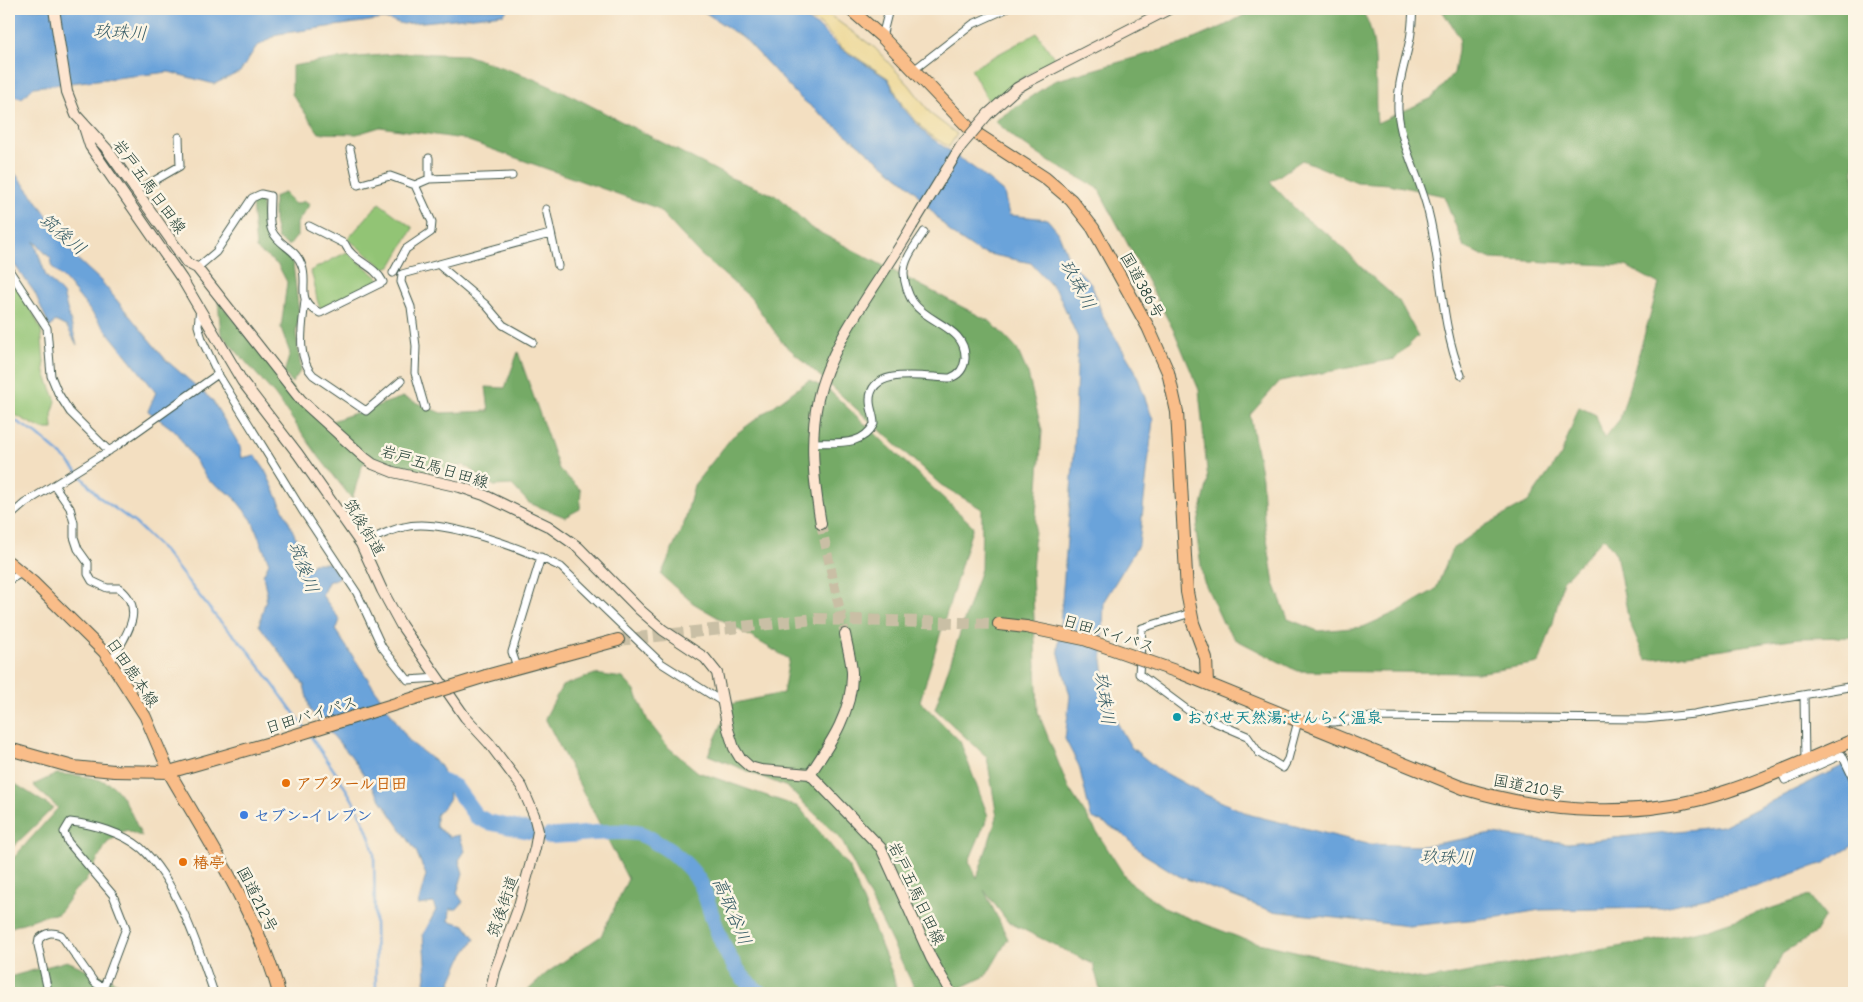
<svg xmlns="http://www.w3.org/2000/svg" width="1863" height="1002" viewBox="0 0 1863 1002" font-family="'Comic Neue','Klee One',sans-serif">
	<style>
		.green { fill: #92c475; stroke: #588054 }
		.forest { fill: #75aa66; stroke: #4a744d; fill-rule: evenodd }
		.sand { fill: #eeda9e; stroke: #868c69 }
		.water { fill: #6ba3da; stroke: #457087 }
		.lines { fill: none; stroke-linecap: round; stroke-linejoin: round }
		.stream { stroke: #6ba3da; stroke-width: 2.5 }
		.river { stroke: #6ba3da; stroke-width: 16 }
		.secondary-tunnel { stroke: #c9bfa5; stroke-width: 10; stroke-dasharray: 10 5; stroke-linecap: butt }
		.highway-tunnel { stroke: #c9bfa5; stroke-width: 12; stroke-dasharray: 12 6; stroke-linecap: butt }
		.street-casing { stroke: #3f5549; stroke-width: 9 }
		.secondary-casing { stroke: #3f5549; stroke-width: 12 }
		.primary-casing { stroke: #3f5549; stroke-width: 13 }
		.highway-casing { stroke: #3f5549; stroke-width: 14 }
		.street { stroke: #fff; stroke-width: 7 }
		.secondary { stroke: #fde5d0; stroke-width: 10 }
		.primary { stroke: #f9bd89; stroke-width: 11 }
		.highway { stroke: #f9bd89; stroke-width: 12 }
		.secondary-bridge-casing { stroke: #3f5549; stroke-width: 12; stroke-linecap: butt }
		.highway-bridge-casing { stroke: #3f5549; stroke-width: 14; stroke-linecap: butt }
		.secondary-bridge { stroke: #fde5d0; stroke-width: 10 }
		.highway-bridge { stroke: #f9bd89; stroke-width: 12 }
		.culture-dot { fill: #0f9aa8; stroke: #fcf5e5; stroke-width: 2 }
		.food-dot { fill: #e8710a; stroke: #fcf5e5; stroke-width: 2 }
		.shop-dot { fill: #3f7fe0; stroke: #fcf5e5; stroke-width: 2 }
		.labels { text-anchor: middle; stroke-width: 5; stroke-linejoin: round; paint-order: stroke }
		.street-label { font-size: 16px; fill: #1f3d34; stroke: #fcf5e5 }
		.culture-label { font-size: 16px; font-weight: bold; fill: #0d838f; stroke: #fcf5e5; text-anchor: start }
		.food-label { font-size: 16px; font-weight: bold; fill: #c56008; stroke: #fcf5e5; text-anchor: start }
		.shop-label { font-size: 16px; font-weight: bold; fill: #366cbe; stroke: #fcf5e5; text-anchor: start }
		.water-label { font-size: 18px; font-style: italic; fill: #365c66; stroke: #fcf5e5 }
	</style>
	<rect width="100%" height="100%" fill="#fcf5e5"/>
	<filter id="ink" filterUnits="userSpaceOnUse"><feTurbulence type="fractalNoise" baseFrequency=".02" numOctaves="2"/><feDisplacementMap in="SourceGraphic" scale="10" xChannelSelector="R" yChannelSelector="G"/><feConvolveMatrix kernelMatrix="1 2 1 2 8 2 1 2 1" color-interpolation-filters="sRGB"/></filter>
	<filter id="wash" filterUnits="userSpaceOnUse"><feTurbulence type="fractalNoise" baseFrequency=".0096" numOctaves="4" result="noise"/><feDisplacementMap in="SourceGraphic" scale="20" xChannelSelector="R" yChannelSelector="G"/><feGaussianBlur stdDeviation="1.12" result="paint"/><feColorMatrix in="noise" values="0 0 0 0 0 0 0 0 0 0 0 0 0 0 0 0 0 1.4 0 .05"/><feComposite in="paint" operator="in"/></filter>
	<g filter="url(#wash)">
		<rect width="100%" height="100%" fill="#f3dfc1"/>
		<path class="green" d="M 1037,33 L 1055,59 L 1019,80 L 989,102 L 971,69 Z
			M 379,203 L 413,228 L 391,266 L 384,268 L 348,239 Z
			M 347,252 L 381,280 L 321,310 C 314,297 317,285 310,271 Z
			M 9,276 L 26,299 L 41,329 L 45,373 L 56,401 L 52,414 L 53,429 L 42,429 L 9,412 Z"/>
		<path class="forest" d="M 1255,9 L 1360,9 C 1382,33 1373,91 1377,123 L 1432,98 L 1454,73 L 1460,38 L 1441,9 L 1854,9 L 1854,637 L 1799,638 L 1646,660 L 1629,621 L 1616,554 L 1604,537 L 1563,581 L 1553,623 L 1539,663 L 1478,673 L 1297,671 L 1235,639 L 1223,623 L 1203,579 L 1196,531 L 1208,481 L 1199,390 L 1175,333 L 1098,188 L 1050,162 L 1017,140 L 995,121 L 1054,81 L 1182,44 L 1224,26 ZM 1302,160 L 1357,182 L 1389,184 L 1444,196 L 1464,247 L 1491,259 L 1626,266 L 1659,284 L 1620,419 L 1604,439 L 1596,415 L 1579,407 L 1561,455 L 1528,502 L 1486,525 L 1452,549 L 1436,589 L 1399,611 L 1363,627 L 1318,631 L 1288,619 L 1274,583 L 1264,521 L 1262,478 L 1250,415 L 1280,381 L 1395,359 L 1418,336 L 1399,301 L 1361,267 L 1333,238 L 1302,216 L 1270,182 Z
			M 406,53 L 466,55 L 529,77 L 572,96 L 731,178 L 779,197 L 811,228 L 991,322 L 1017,349 L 1028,374 L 1042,431 L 1032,572 L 1038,712 L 1068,787 L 1128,881 L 1168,910 L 1246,940 L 1423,980 L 1652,941 L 1708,929 L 1809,896 L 1825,916 L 1815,933 L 1782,954 L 1764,993 L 1101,993 L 1093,964 L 1008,922 L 984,890 L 1008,939 L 986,976 L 948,993 L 917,993 L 841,839 L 787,787 L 708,755 L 731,704 L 783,693 L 789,659 L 693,603 L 661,575 L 685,521 L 694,485 L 732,437 L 809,380 L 831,392 L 973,526 L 920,701 L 960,741 L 988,816 L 969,861 L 977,878 L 997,817 L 987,757 L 935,709 L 981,569 L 982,509 L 941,485 L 782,342 L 750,297 L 700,254 L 657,208 L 463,139 L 380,127 L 357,134 L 319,133 L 292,94 L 292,66 L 335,59 Z
			M 284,193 L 295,204 L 305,201 L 310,204 L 297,223 L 297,236 L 289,246 L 278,239 L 274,221 L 274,197 Z
			M 261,200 L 267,238 L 286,253 L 293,264 L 299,313 L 296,333 L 301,370 L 292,383 L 284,373 L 290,353 L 281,328 L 287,282 L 278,265 L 256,249 L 252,203 Z
			M 218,301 L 323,424 L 403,397 L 441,413 L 489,411 L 486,387 L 505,388 L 518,352 L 559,469 L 581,490 L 580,509 L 565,517 L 529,503 L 512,485 L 494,486 L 464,465 L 434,473 L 363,463 L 352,499 L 319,457 L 275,395 L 221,334 Z
			M 595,674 L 623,678 L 635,691 L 648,721 L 669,748 L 698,772 L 799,807 L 850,869 L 893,975 L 897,993 L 525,993 L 548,972 L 601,936 L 628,879 L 545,718 L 562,686 Z
			M 57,774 C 74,775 94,776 110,784 C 123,791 136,824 142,837 L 126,830 L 107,843 L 85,882 L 75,890 L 58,914 L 46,915 L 9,928 L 9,863 L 58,808 L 33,785 Z
			M 9,780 L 53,808 L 14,846 L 9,845 Z
			M 67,961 L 141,993 L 9,993 L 9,977 Z"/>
		<path class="sand" d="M 794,9 L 821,9 L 875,48 L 910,86 L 932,115 L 957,134 L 949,147 L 928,134 L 903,106 L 888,78 L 841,47 L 821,25 Z"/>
		<path class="water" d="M 9,9 L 508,9 L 504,14 L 403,24 L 384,19 L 278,34 L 256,47 L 240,72 L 214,84 L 169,72 L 34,87 L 22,98 L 9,95 Z
			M 700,9 L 789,9 L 820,28 L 840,48 L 888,79 L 902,107 L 927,135 L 978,171 L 1004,193 L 1009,215 L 1047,219 L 1058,232 L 1070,262 L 1091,283 L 1103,317 L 1135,370 L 1153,420 L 1139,544 L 1104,601 L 1102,659 L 1104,676 L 1114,717 L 1131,747 L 1158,769 L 1202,793 L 1251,815 L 1368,844 L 1422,846 L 1492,834 L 1568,843 L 1722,826 L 1854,760 L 1854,845 L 1824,863 L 1755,887 L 1659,908 L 1540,910 L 1499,917 L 1409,926 L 1271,911 L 1179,876 L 1142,853 L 1122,833 L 1091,817 L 1079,766 L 1065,739 L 1070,696 L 1058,650 L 1074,453 L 1078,338 L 1058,293 L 1031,263 L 979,252 L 951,233 L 910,186 L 798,96 L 746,40 Z
			M 9,166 L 35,198 L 76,258 L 101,281 L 166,360 L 212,400 L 240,446 L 242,458 L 255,455 L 265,470 L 303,553 L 300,567 L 310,568 L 313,563 L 329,563 L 340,577 L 328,582 L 322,595 L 340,620 L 336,631 L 410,742 L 441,766 L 450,799 L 436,815 L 436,827 L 450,837 L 459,835 L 465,851 L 459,860 L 463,873 L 457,893 L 463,902 L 457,909 L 450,909 L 449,921 L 465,925 L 475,939 L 461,959 L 451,982 L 456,993 L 423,993 L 426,976 L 423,935 L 436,910 L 433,903 L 418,905 L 426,875 L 416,851 L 351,756 L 310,710 L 304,685 L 259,625 L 267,595 L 263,575 L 269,563 L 252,520 L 232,495 L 209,481 L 175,431 L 148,411 L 156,392 L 67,282 L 52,267 L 51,259 L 34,241 L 46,276 L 63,294 L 77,345 L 67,327 L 55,321 L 50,328 L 35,293 L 9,257 Z"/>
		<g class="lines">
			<path class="stream" d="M 9,417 L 37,434 L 68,461 L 99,497 L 135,523 L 163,550 L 217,618 L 247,649 L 305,728
				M 310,735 C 334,772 364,808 374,853 L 376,993"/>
			<path class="river" d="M 426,779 L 435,779 L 455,787 L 476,816 L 488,822 L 529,831
				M 549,836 C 578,836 607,829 636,833 C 645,834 650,839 657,843 C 674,852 691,867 701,884 C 705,893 708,904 711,913 C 721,943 733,974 760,993"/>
		</g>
	</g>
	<g filter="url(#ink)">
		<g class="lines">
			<path class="secondary-tunnel" d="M 821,524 L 845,634"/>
			<path class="highway-tunnel" d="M 618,640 L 815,619 L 999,624"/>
			<defs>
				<path id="street" d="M 1413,9 C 1412,19 1412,29 1410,39 C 1405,64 1397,84 1398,110 C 1400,145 1420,177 1428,211 C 1442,265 1440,323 1461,375
					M 882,37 L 889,9
					M 915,69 L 973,24 L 1006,9
					M 350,149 L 358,185 L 390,176 L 415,185 L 432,222 L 431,232 L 406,249 L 393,273
					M 429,158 L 429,179
					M 415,185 L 429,179 L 512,176
					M 133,189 L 145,186 L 180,166 L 179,137
					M 546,209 L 558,266
					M 439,265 L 486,305 L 503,325 L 533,342
					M 197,268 L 216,252 L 252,198 L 261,194 L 270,196 C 270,206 268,222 272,231 C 279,246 297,249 302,266 C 309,286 294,300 320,313 L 383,282 C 375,265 352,261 345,244 L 309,226
					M 9,270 L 47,328 L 51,376 L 58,393 L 70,412 L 109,451
					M 305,300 C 303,324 295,356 313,375 L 366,411 L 401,381
					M 200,308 L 198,326 L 203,342 L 218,374 L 302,510 L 357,593 L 382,647 L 408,680 L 438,678
					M 425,408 L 415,373 L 416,346 L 411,307 L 401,282 L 402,274 L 550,234
					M 814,443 C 837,442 862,447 874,424 C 874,416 870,408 870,401 C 869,365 927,378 950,378 C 959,375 964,369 965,359 C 967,327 928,324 913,302 C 908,295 904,282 904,273 C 904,258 916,245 924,232
					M 54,485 L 70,508 L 74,523 L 74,537 L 78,549 L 88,563 L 88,574 L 92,581 L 107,588 L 119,588 C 148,610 124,637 111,662
					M 9,517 L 25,503 L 118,445 L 218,374
					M 361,544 C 375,538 389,530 404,527 C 441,517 526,550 561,567 L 661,663 L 721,701
					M 9,580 L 22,573
					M 1191,613 L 1142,628 L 1139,674 L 1189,711 L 1247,736 L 1259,753 L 1283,768 L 1288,759 L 1298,721 L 1334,722 L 1372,717 L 1645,719 L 1694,714 L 1854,686
					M 517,667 L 512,652 L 541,557
					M 1804,696 L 1805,761
					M 1781,771 L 1785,780 L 1842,755 L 1854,780
					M 48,991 L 38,945 L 39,939 C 46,932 52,932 61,935 L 94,982 L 100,986 L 105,984 L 126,928 L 113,895 L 68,842 L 64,832 L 70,822 C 93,824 123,833 141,848 C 176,879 199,949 214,993"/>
				<path id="secondary" d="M 54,9 L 67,92 L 76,115 L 106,148 L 187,263 L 197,268 L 301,400 L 365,458 L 373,464 L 393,472 L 460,487 L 484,495 L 548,526 L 578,547 L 640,610 L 663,630 L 705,658 L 717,673 L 728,729 L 734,748 L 740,758 L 750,767 L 761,770 L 810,774 L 881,848 L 931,958 L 951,993
					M 988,114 L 1017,88 L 1029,81 L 1169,9
					M 84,127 L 90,146 L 182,279 L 242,381 L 298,454 L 361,544 L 382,590 L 401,625 L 465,717 L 489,743 L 522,787 L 534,815 L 538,831 L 535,848 L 518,909 L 495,971 L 490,993
					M 821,524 C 814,483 809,441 818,399 C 831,339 882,280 912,226
					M 810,774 C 831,743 853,711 852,672 C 851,659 847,646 845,634"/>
				<path id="primary" d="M 9,562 L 33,582 L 104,652 L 145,716 L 169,772"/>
				<path id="highway" d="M 850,9 L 882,37 L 971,130 L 1045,178 L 1071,200 L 1093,228 L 1148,327 L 1168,372 L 1177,412 L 1187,592 L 1193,623 L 1206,658 L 1207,683
					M 999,624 L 1026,627
					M 1181,673 L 1463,788 C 1549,814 1642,820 1728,791 C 1771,777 1812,757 1854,740
					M 486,676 L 618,640
					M 9,749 L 73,767 L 114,771 L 169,772 L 270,743
					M 169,772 C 208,840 259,917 279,993"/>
			</defs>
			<use href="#street" class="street-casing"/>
			<use href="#secondary" class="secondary-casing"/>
			<use href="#primary" class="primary-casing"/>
			<use href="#highway" class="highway-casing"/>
			<use href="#street" class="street"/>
			<use href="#secondary" class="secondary"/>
			<use href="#primary" class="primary"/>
			<use href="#highway" class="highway"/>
			<defs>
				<path id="secondary-bridge" d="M 912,226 L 961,146 L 988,114"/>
				<path id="highway-bridge" d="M 1026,627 L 1084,639 L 1181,673
					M 270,743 L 486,676"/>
			</defs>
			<use href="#secondary-bridge" class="secondary-bridge-casing"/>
			<use href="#highway-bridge" class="highway-bridge-casing"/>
			<use href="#secondary-bridge" class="secondary-bridge"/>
			<use href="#highway-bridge" class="highway-bridge"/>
		</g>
	</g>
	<circle class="culture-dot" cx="1177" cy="717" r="5"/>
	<g class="food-dot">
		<circle cx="286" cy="783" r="5"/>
		<circle cx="183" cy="862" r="5"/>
	</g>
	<circle class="shop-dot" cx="244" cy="815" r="5"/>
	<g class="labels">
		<g class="street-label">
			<text transform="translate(150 186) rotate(54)" y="6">岩戸五馬日田線</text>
			<text transform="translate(1143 285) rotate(61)" y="6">国道386号</text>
			<text transform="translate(435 466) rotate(17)" y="6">岩戸五馬日田線</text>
			<text transform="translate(365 527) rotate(59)" y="6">筑後街道</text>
			<text transform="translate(1109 633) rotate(17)" y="6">日田バイパス</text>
			<text transform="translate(133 672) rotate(56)" y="6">日田鹿本線</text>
			<text transform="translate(311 714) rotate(-17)" y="6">日田バイパス</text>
			<text transform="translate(1529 786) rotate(11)" y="6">国道210号</text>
			<text transform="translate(917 893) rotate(65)" y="6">岩戸五馬日田線</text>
			<text transform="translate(258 899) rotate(63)" y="6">国道212号</text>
			<text transform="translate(502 906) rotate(-71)" y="6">筑後街道</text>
		</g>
		<g class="culture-label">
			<text x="1187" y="723">おがせ天然湯;せんらく温泉</text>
		</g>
		<g class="food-label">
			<text x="296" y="789">アブタール日田</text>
			<text x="193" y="868">椿亭</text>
		</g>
		<g class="shop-label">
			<text x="254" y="821">セブン-イレブン</text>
		</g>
		<g class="water-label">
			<text transform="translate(120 32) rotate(3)" y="6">玖珠川</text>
			<text transform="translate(63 234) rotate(40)" y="6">筑後川</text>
			<text transform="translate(1078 284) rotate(62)" y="6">玖珠川</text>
			<text transform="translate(304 567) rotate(70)" y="6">筑後川</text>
			<text transform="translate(1105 698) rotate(82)" y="6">玖珠川</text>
			<text transform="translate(1447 857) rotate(2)" y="6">玖珠川</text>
			<text transform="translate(732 911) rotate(67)" y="6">高取谷川</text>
		</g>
	</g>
	<rect width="1863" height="1002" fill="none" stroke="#fcf5e5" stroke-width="30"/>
</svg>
